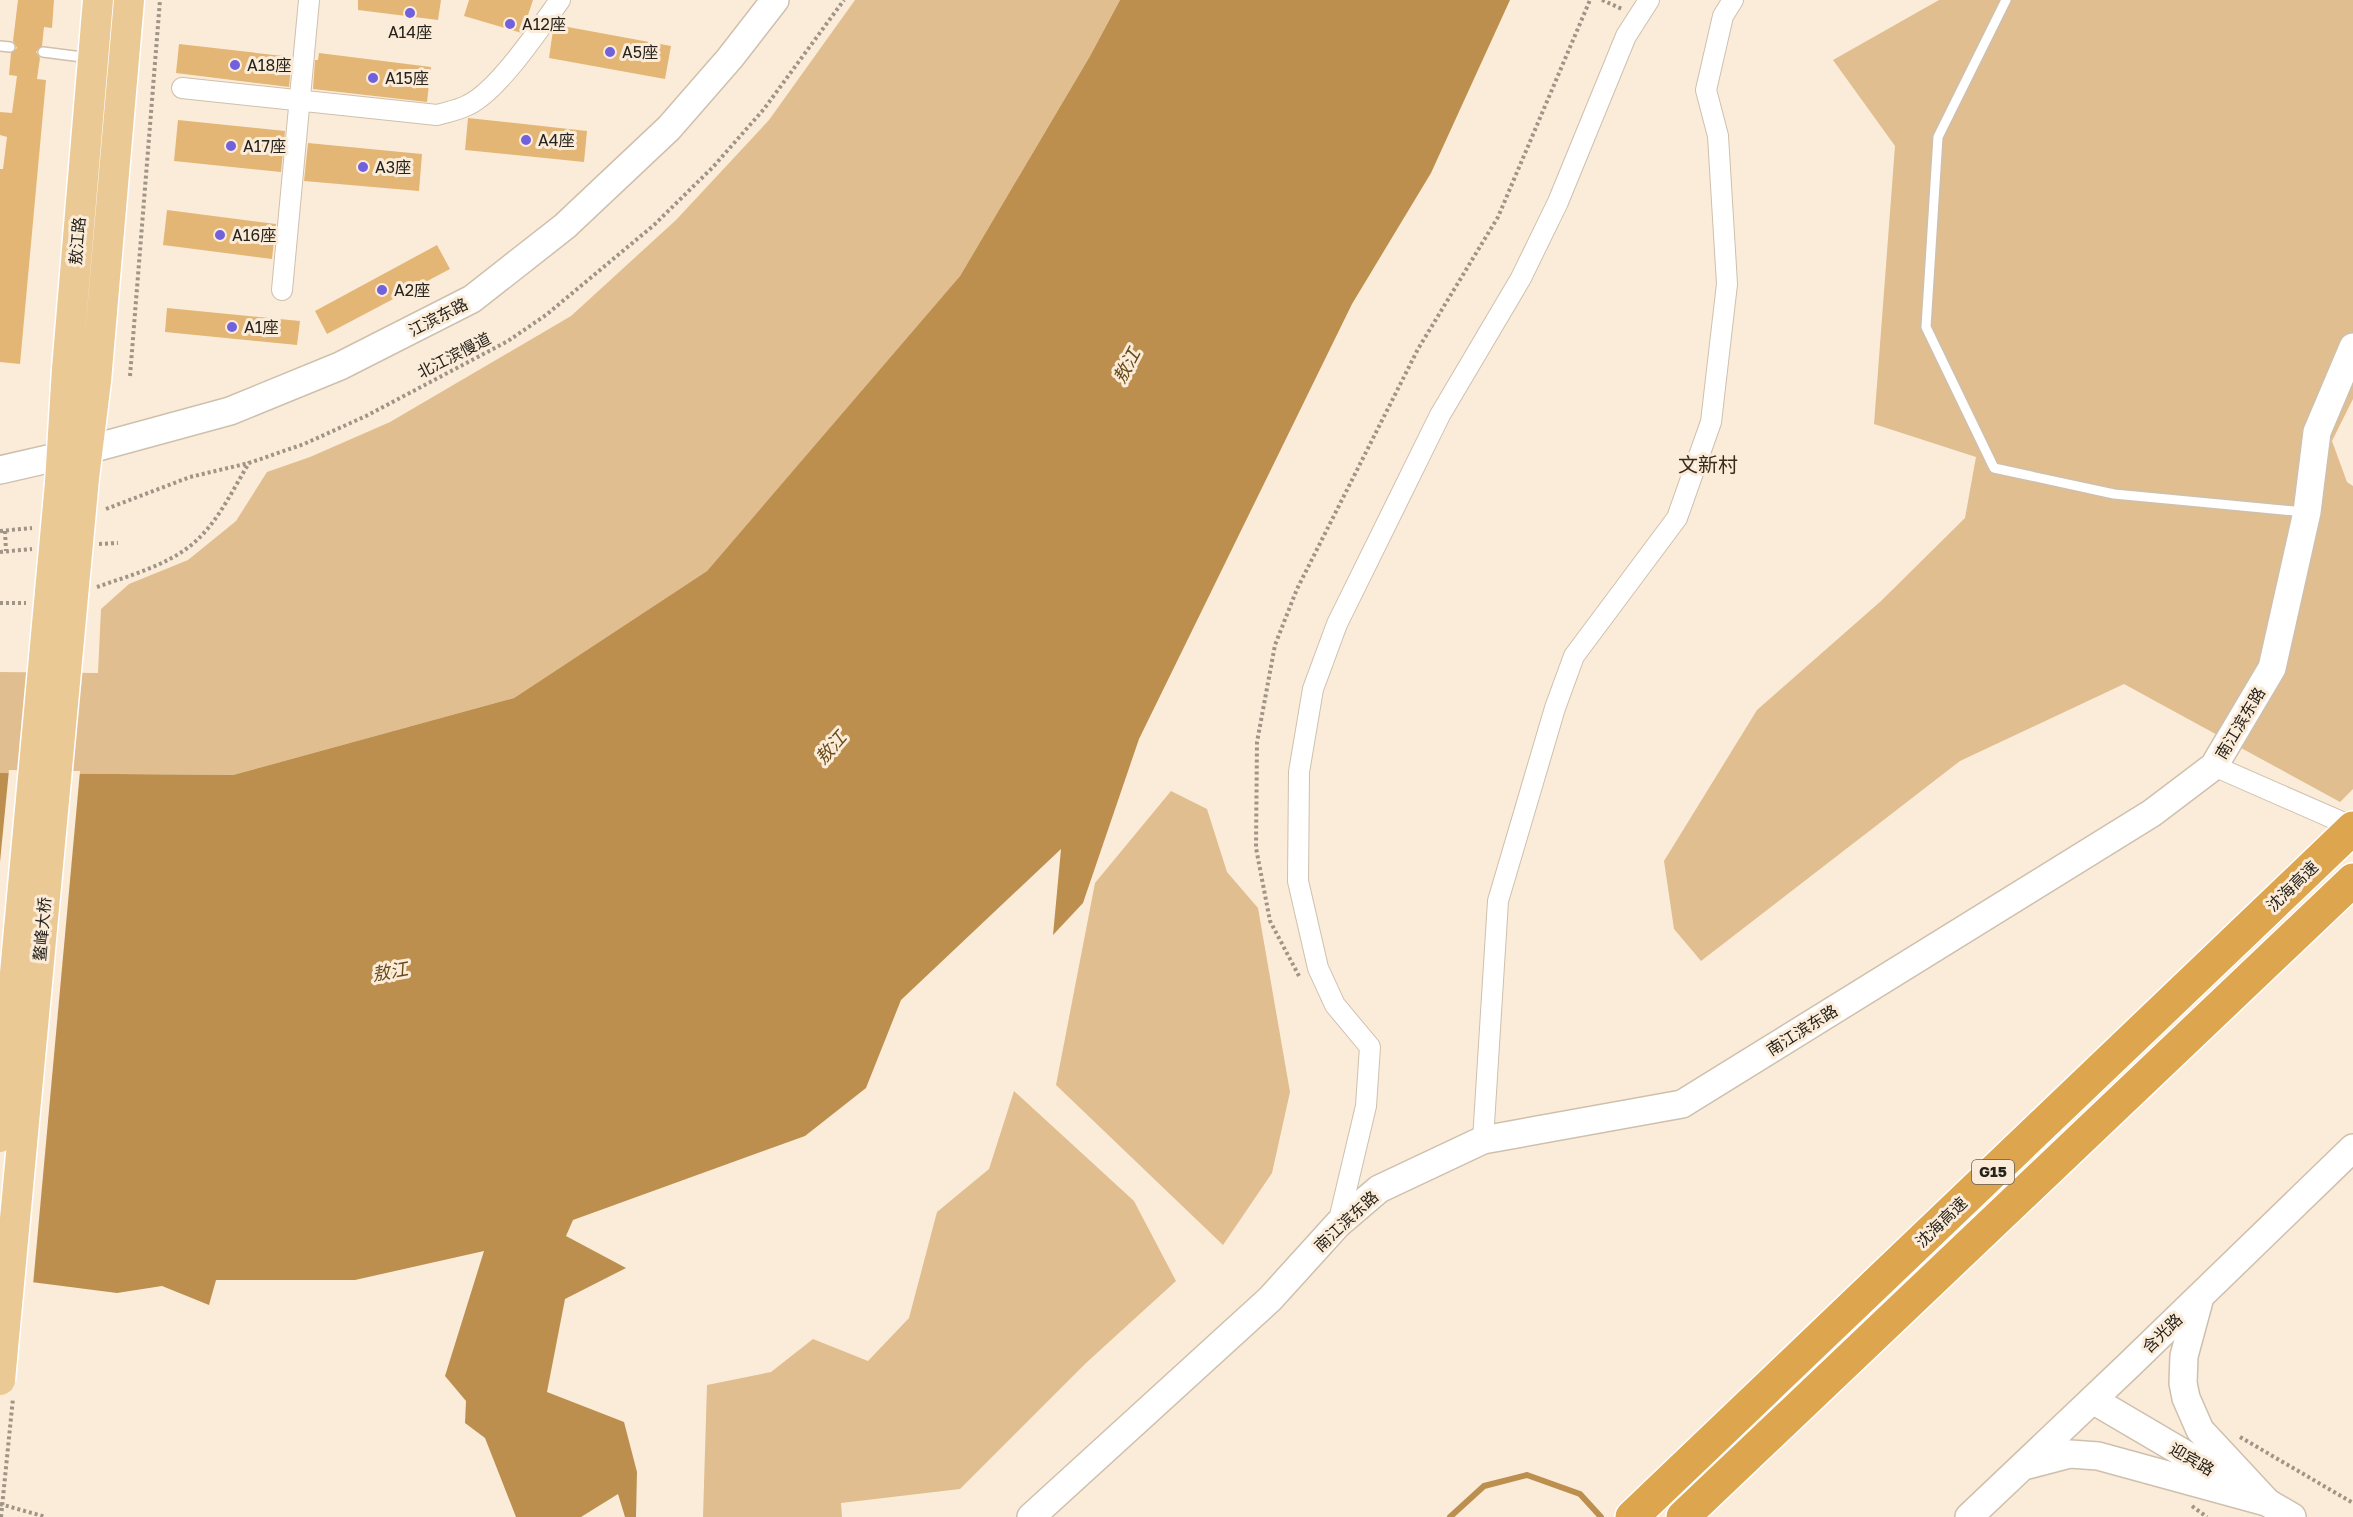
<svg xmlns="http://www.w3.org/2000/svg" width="2353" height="1517" viewBox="0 0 2353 1517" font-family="'Golos Text','Noto Sans SC',sans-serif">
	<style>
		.green { fill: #e0be8f }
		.water { fill: #bc8f4f }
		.pier { fill: #fbecd9 }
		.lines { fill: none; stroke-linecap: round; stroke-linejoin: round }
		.stream { stroke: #bc8f4f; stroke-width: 6 }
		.building { fill: #e4b676 }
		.service-casing { stroke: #cec0ad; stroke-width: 12 }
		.minor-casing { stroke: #cec0ad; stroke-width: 22 }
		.secondary-casing { stroke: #cec0ad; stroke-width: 30 }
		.primary-casing { stroke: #fff; stroke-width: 33 }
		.motorway-casing { stroke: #fff; stroke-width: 36 }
		.path { stroke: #9f9486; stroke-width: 4; stroke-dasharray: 3 3; stroke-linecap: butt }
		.service { stroke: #fff; stroke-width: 9 }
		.minor { stroke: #fff; stroke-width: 20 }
		.secondary { stroke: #fff; stroke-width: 27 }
		.primary { stroke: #ebc995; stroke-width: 30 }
		.motorway { stroke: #dea54f; stroke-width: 33 }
		.primary-bridge-casing { stroke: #fff; stroke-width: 33; stroke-linecap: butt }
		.path-bridge { stroke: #9f9486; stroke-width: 4; stroke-dasharray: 3 3; stroke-linecap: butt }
		.primary-bridge { stroke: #ebc995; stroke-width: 30 }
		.poi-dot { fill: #7161dc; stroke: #fbecd9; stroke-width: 2 }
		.labels { text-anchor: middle; stroke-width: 6; stroke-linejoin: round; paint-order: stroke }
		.shield { fill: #fbecd9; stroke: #675f54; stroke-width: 1.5 }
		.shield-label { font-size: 15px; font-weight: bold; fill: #27221b }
		.poi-label { font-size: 16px; fill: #27221b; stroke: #fbecd9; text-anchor: start }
		.street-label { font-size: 16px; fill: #27221b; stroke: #fbecd9 }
		.water-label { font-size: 18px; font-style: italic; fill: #684918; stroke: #fbecd9 }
		.quarter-label { font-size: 20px; fill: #372b1c; stroke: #fbecd9 }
	</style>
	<rect width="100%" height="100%" fill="#fbecd9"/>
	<path class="green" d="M 855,0 L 1120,0 L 1090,56 L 960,276 L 707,571 L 514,698 L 233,775 L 0,773 L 0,672 L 98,673 L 101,609 L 129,584 L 188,560 L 236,521 L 267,472 L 310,457 L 390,422 L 571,316 L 676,220 L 769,120 Z
		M 1939,0 L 2353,0 L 2353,399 L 2332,441 L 2347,482 L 2353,486 L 2353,789 L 2340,802 L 2124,684 L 1960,761 L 1701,961 L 1674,929 L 1664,861 L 1757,710 L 1881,601 L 1965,518 L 1976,457 L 1874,424 L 1895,146 L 1833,60 Z
		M 1171,791 L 1207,809 L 1227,872 L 1258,908 L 1290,1092 L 1272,1173 L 1223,1245 L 1056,1085 L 1095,883 Z
		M 1014,1091 L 1134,1201 L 1176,1281 L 1086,1363 L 960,1489 L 841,1503 L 842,1517 L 703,1517 L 707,1385 L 771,1372 L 813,1339 L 868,1361 L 909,1318 L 937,1212 L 989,1169 Z"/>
	<path class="water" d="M 1120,0 L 1510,0 L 1431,173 L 1352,304 L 1139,739 L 1083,903 L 1053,935 L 1061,849 L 901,1000 L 866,1088 L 805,1136 L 573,1220 L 566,1236 L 626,1268 L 565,1299 L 547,1392 L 624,1422 L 637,1472 L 636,1517 L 625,1517 L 618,1494 L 581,1517 L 516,1517 L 485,1438 L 465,1423 L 466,1401 L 445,1376 L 484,1251 L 355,1280 L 216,1280 L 209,1305 L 162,1286 L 117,1293 L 0,1278 L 0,773 L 233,775 L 514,698 L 707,571 L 960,276 L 1090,56 Z"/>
	<path class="pier" d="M 9,770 L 80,771 L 33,1285 L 0,1281 L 0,862 Z"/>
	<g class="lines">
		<path class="stream" d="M 1450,1517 L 1484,1486 L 1527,1475 L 1580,1494 L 1601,1517"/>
	</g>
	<path class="building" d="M 18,0 L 54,0 L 52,28 L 44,27 L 42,46 L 36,52 L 40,58 L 37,79 L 46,80 L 20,364 L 0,362 L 0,169 L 3,169 L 7,137 L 0,135 L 0,112 L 12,113 L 17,76 L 9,75 L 11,53 L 17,48 L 13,41 Z
		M 358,0 L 441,0 L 438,20 L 358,10 Z
		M 469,0 L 533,0 L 522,33 L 464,16 Z
		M 557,25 L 671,46 L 665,79 L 549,58 L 553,30 Z
		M 179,44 L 292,57 L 289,87 L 176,73 Z
		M 319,53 L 431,67 L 427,102 L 313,89 L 315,60 L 318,60 Z
		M 468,118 L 587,131 L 584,162 L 465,150 Z
		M 178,120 L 285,131 L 281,172 L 174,161 Z
		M 308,143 L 422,154 L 419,191 L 304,181 Z
		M 167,210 L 276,224 L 272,259 L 163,245 Z
		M 437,245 L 450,269 L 327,334 L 315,311 Z
		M 167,308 L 300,321 L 297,345 L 165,332 Z"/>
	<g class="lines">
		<defs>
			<path id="service" d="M 2006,0 L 1938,137 L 1926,327 L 1994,468 L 2114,494 L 2305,512
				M 0,46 L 10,47
				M 43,52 L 90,58"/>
			<path id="minor" d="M 182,88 L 437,115 C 447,112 459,110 468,105 C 498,91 540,28 560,0
				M 282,290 L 309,0
				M 2214,766 L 2353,827
				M 1483,1140 L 1498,901 L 1555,708 L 1574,656 L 1677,518 L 1711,422 L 1727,284 L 1718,136 L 1706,90 L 1723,16 L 1733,0
				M 1338,1224 L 1366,1106 L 1370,1047 L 1335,1005 L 1318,968 L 1298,881 L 1299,772 L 1313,689 L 1337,624 L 1440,415 L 1521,278 L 1558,202 L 1626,36 L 1649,0"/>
			<path id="secondary" d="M 0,470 L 87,450 L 230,411 L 340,366 L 472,299 L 565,226 L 669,128 L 730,58 L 775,0
				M 2200,1297 L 2184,1356 L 2183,1383 L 2186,1398 L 2200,1430 L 2266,1501
				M 2093,1400 L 2292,1517
				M 2024,1466 L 2070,1454 L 2098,1456 L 2266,1502
				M 1031,1517 L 1270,1299 L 1338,1224 L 1379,1189 L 1483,1140 L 1682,1104 L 2152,813 L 2214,766 L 2272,668 L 2307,512 L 2317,432 L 2353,347
				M 1969,1517 L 2128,1366 L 2353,1148"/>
			<path id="primary" d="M 84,478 L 96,381 L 129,0
				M 60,483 L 67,369 L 98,0"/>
			<path id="motorway" d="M 1632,1517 L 2353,828
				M 1683,1517 L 2353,880"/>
		</defs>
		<use href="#service" class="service-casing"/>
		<use href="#minor" class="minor-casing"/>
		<use href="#secondary" class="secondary-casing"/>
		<use href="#primary" class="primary-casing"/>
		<use href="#motorway" class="motorway-casing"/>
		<path class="path" d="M 1602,0 L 1622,9
			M 130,376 L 160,0
			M 106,509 L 190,477 L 249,463
			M 0,531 L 32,528
			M 5,531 L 6,551
			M 99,544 L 118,543
			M 0,552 L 32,549
			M 97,587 C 128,576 165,566 190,546 C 216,526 232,491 249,463 L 304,444 L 366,416 L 508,341 L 546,315 L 654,225 L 713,167 L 764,109 L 844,0
			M 0,603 L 26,603
			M 1299,976 L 1270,921 L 1256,848 L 1257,742 L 1275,645 L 1297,589 L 1418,349 L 1498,217 L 1590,0
			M 2240,1437 L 2353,1503
			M 0,1504 L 46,1517
			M 2192,1506 L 2207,1517"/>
		<use href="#service" class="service"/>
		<use href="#minor" class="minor"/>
		<use href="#secondary" class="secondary"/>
		<use href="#primary" class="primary"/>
		<use href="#motorway" class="motorway"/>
		<defs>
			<path id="primary-bridge" d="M 0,1137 L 60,483
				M 0,1380 L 84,478"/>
		</defs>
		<use href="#primary-bridge" class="primary-bridge-casing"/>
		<path class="path-bridge" d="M 1,1517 L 13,1398"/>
		<use href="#primary-bridge" class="primary-bridge"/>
	</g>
	<g class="poi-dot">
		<circle cx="410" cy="13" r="6"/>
		<circle cx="510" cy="24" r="6"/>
		<circle cx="610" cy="52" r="6"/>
		<circle cx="235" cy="65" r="6"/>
		<circle cx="373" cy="78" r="6"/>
		<circle cx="526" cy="140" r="6"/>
		<circle cx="231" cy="146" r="6"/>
		<circle cx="363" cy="167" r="6"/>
		<circle cx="220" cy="235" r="6"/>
		<circle cx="382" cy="290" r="6"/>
		<circle cx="232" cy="327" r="6"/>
	</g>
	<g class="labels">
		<rect class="shield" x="1972" y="1160" width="42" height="24" rx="4.5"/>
		<g class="shield-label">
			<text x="1993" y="1177">G15</text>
		</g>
		<g class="poi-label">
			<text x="522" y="30">A12座</text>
			<text x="410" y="38" text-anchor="middle">A14座</text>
			<text x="622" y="58">A5座</text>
			<text x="247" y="71">A18座</text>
			<text x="385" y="84">A15座</text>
			<text x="538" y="146">A4座</text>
			<text x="243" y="152">A17座</text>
			<text x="375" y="173">A3座</text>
			<text x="232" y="241">A16座</text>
			<text x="394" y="296">A2座</text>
			<text x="244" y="333">A1座</text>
		</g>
		<g class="street-label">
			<text transform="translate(77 241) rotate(-85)" y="6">敖江路</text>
			<text transform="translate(438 317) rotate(-27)" y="6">江滨东路</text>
			<text transform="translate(454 355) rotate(-27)" y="6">北江滨慢道</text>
			<text transform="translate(2240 723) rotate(-59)" y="6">南江滨东路</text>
			<text transform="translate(2292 886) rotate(-44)" y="6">沈海高速</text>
			<text transform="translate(42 929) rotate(-85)" y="6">鳌峰大桥</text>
			<text transform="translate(1802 1030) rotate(-32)" y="6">南江滨东路</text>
			<text transform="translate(1346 1221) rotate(-43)" y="6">南江滨东路</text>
			<text transform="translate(1941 1222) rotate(-44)" y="6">沈海高速</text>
			<text transform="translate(2162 1333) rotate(-44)" y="6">含光路</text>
			<text transform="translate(2192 1459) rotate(30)" y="6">迎宾路</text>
		</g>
		<g class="water-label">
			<text transform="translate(1127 366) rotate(-62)" y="6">敖江</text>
			<text transform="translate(831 748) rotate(-49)" y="6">敖江</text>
			<text transform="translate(390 972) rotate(-10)" y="6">敖江</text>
		</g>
		<g class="quarter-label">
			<text x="1708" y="472">文新村</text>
		</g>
	</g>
</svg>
